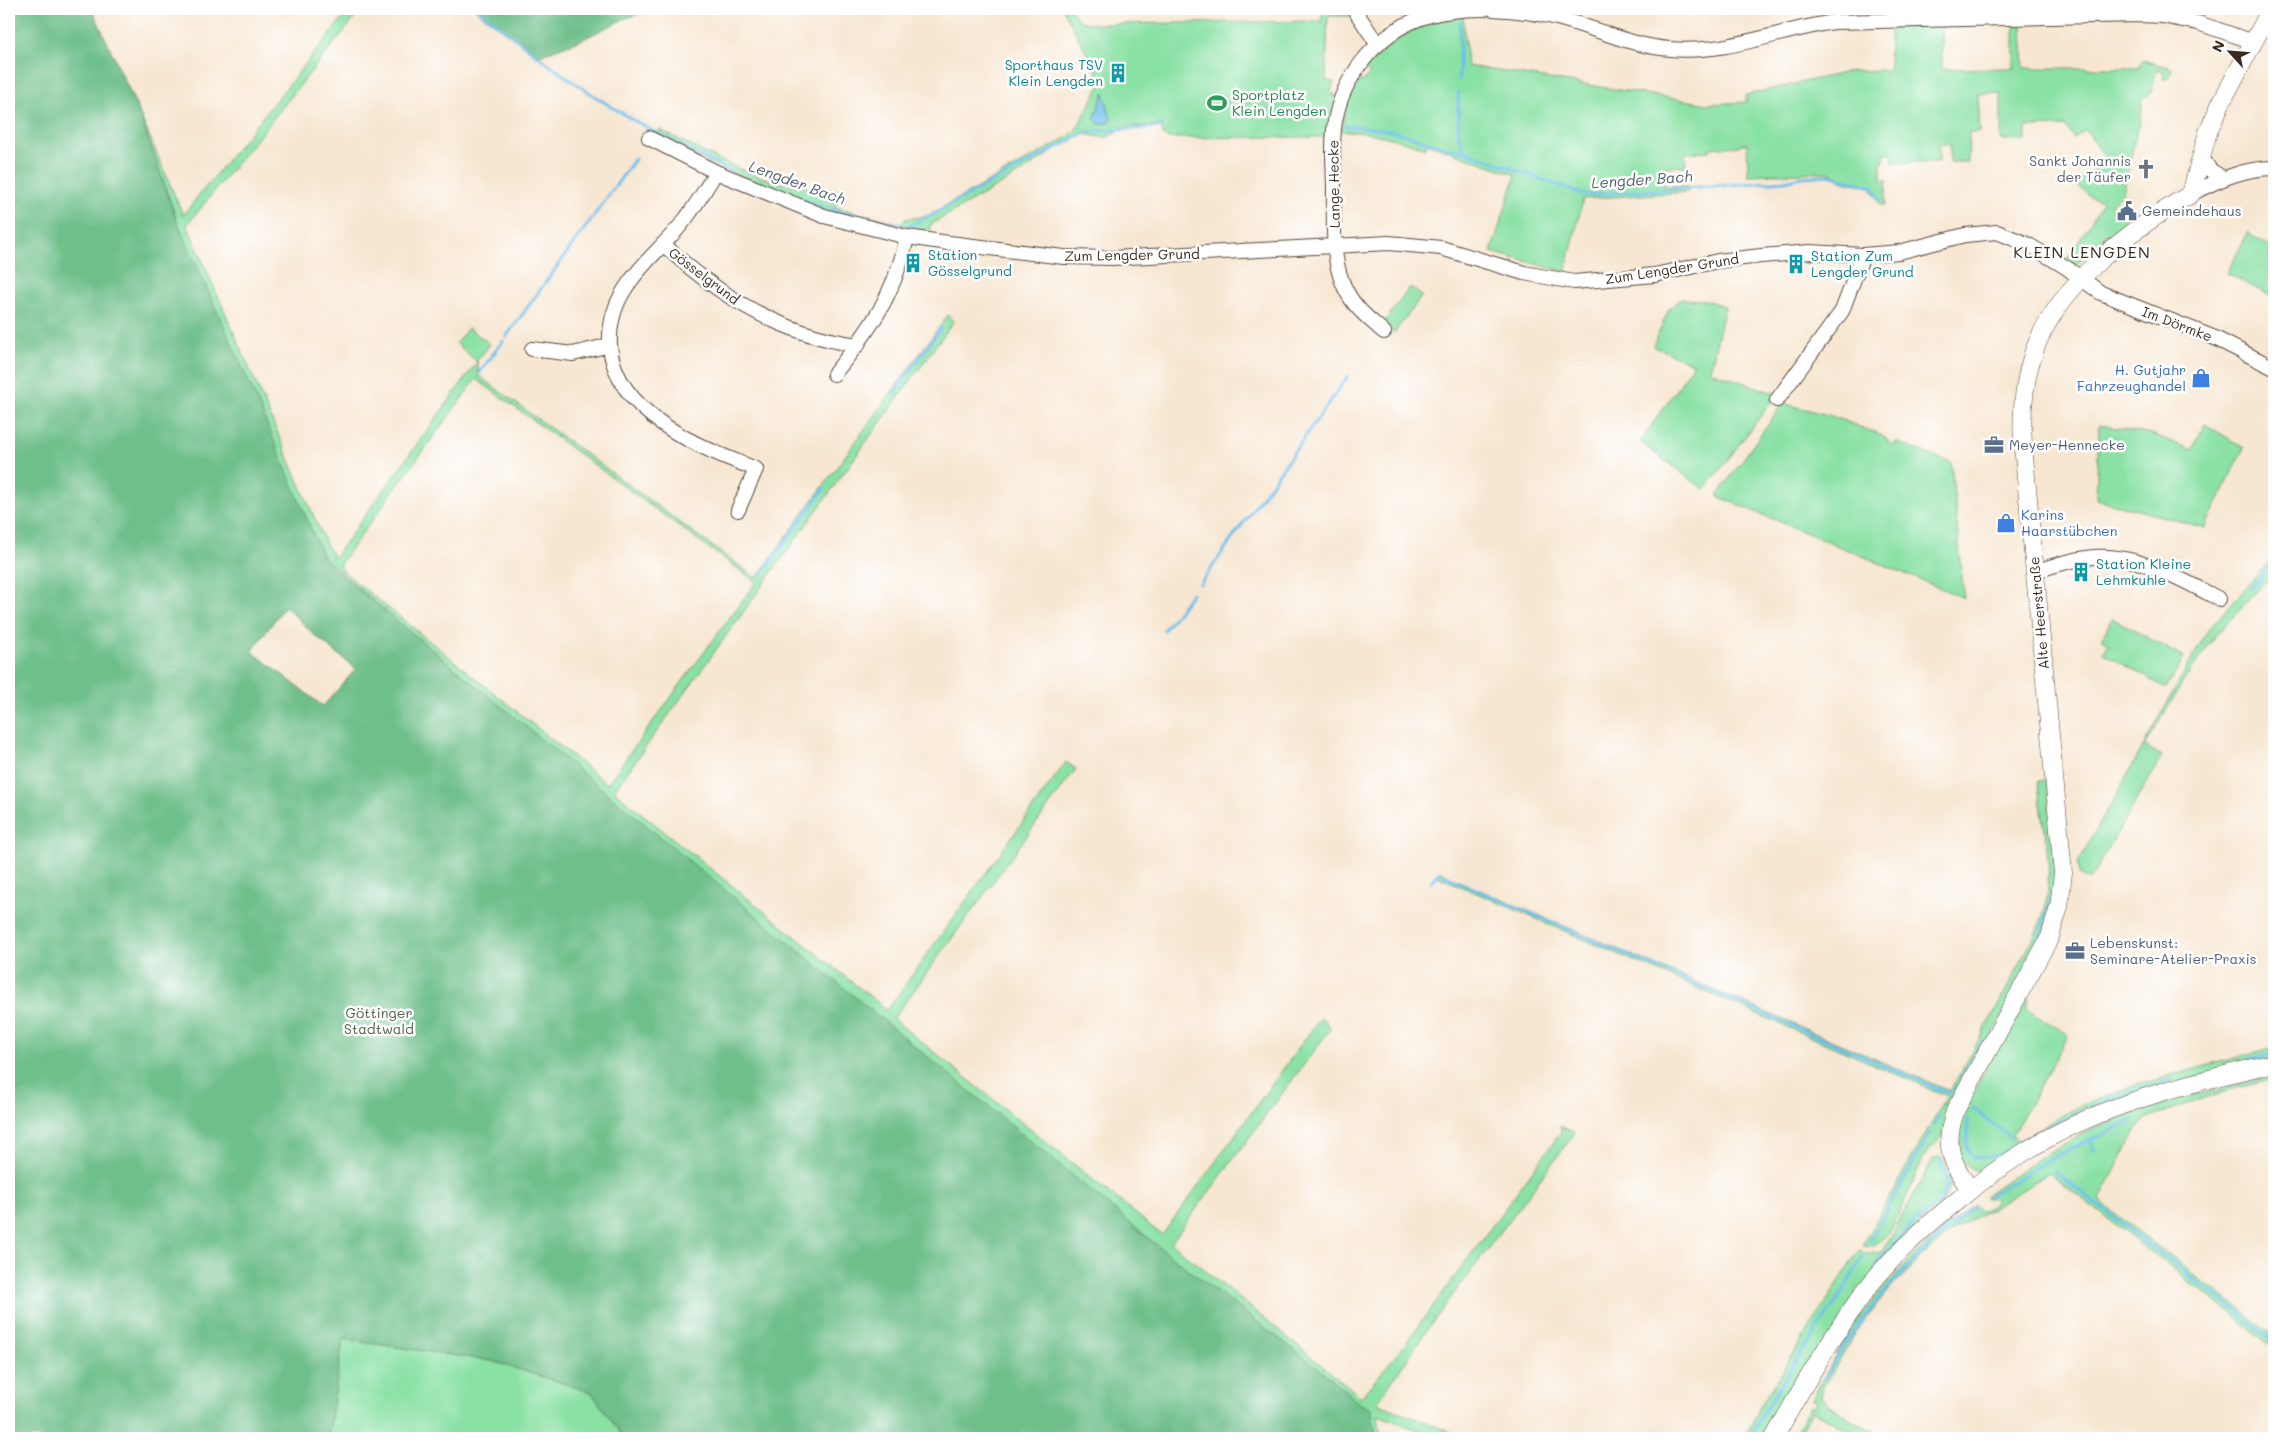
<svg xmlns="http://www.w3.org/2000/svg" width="2283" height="1447" viewBox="0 0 2283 1447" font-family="Mali,sans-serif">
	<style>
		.green { fill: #89e1a4; stroke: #628661; fill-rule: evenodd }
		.forest { fill: #6ebf8a; stroke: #547454; fill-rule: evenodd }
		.water { fill: #6fbfeb; stroke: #557484 }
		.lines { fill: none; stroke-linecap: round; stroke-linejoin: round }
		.stream { stroke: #6fbfeb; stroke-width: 3 }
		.minor-casing { stroke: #574639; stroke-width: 16 }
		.major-casing { stroke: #574639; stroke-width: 19 }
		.minor { stroke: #fff; stroke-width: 14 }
		.major { stroke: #fff; stroke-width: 18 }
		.labels { text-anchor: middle; stroke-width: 5; stroke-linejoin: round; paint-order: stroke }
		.culture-label { font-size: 14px; fill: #0d838f; stroke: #fff; text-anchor: start }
		.leisure-label { font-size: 14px; fill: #27864d; stroke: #fff; text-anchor: start }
		.worship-label { font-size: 14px; fill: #5b616d; stroke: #fff; text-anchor: end }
		.street-label { font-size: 14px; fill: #3b2a1e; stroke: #fff }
		.service-label { font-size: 14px; fill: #4e5e75; stroke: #fff; text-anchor: start }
		.shop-label { font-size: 14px; fill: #366cbe; stroke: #fff; text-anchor: end }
		.park-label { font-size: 14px; fill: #526146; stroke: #fff }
		.water-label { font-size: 15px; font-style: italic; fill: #4d5e66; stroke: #fff }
		.quarter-label { font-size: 16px; letter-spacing: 1px; fill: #3b2a1e; stroke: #fff }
	</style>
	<rect width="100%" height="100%" fill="#fff"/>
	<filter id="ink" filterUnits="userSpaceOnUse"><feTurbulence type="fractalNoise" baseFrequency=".02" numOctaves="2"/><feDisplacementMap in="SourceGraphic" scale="10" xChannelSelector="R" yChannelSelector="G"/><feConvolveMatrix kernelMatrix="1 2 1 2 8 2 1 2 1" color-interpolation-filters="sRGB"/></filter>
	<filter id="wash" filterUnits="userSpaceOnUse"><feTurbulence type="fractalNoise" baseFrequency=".0096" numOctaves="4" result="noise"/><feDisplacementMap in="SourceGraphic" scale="20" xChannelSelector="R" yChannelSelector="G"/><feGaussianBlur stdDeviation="1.12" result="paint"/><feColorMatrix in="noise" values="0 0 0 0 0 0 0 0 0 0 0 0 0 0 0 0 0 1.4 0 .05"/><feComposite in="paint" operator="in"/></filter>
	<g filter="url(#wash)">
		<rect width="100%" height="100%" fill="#f7e7d2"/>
		<path class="green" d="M 350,9 L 362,9 L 187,225 L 326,544 L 334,558 L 477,362 L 456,343 L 468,328 L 490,344 L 477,361 L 479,376 L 756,578 L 948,315 L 953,322 L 616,788 L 615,792 L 887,1010 L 1066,762 L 1076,769 L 893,1019 L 1162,1235 L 1321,1017 L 1331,1028 L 1171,1243 L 1361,1397 L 1403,1347 L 1561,1132 L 1560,1126 L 1575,1133 L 1432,1323 L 1377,1403 L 1466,1438 L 1438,1438 L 1378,1415 L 1381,1438 L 1376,1438 L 1371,1410 L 1359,1403 L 1331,1378 L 1164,1251 L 429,649 L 323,557 L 177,221 L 137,107 L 183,215 ZM 476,379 L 756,582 L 607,784 L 346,574 L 339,565 Z
			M 1063,9 L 1072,9 C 1077,22 1084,23 1098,24 L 1322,21 L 1322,9 L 1350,9 L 1355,16 L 1328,16 L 1326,81 L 1334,82 L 1330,94 L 1335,94 L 1335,98 L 1326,137 L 1167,138 L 1163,135 L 1162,125 L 1121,127 L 1116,133 L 1105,138 L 1085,134 L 1056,149 L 1022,172 L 930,225 L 931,233 L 913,230 L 912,233 L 862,222 L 863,214 L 903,224 L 905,219 L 927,216 L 1068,137 L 1077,128 L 1102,82 Z
			M 1463,16 L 1467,66 L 1709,104 L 1746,102 L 1746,95 L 1852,71 L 1889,70 L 1890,27 L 1942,26 L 1942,69 L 2014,68 L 2014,26 L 2022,25 L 2024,68 L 2139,68 L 2142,60 L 2172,68 L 2169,79 L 2163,79 L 2164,72 L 2156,70 L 2152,92 L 2143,98 L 2140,125 L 2137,130 L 2123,193 L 2111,203 L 2129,225 L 2111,237 L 2107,234 L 2097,243 L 2099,245 L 2076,265 L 2067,261 L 2103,202 L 2090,196 L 2075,184 L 2095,169 L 2093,165 L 2104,156 L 2086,130 L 2074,138 L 2065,126 L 2026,127 L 2026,141 L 2001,140 L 2001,93 L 1978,94 L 1980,132 L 1969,132 L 1968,162 L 1950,162 L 1950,144 L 1939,144 L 1939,162 L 1893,162 L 1893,153 L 1884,153 L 1884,162 L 1881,162 L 1881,180 L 1887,180 L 1885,205 L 1881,205 L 1870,187 L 1839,180 L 1839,176 L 1827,172 L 1748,175 L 1747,144 L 1740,144 L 1739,146 L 1710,148 L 1710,151 L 1685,153 L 1686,166 L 1665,167 L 1664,186 L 1688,186 L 1687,192 L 1583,199 L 1566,272 L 1491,252 L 1516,175 L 1427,143 L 1425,148 C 1397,139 1370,131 1341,131 L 1347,105 L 1359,80 L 1362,82 L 1370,73 L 1365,70 C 1391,38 1422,21 1463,16 Z
			M 660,130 C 696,148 734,169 773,181 C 795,187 817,188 839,190 L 835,207 L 858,213 L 857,221 L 787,198 L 652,136 Z
			M 2248,232 L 2274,251 L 2274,298 L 2227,273 Z
			M 1410,287 L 1422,296 L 1394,333 L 1383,324 Z
			M 1681,299 L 1705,300 L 1725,306 L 1710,371 L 1777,394 L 1705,490 L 1640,442 L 1694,364 L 1653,346 L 1669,309 Z
			M 1783,403 L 1832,416 L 1883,436 L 1893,446 L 1895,442 L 1951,462 L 1964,598 L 1717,496 Z
			M 2205,424 L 2244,448 L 2205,528 L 2096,499 L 2099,425 L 2152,434 L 2192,450 Z
			M 2274,556 L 2274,572 L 2216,635 L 2185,679 L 2145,746 L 2162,756 L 2090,880 L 2079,874 L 2078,863 L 2208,630 Z
			M 2112,618 L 2184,658 L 2166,688 L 2103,653 L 2109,643 L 2102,639 Z
			M 2047,780 L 2056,884 L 2047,927 L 1941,1137 C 1937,1144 1930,1147 1926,1154 C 1911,1178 1899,1235 1872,1246 L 1862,1245 L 1947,1096 L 1437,876 L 1441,870 L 1452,878 L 1950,1091 C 1975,1047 2000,1003 2023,958 C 2032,940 2045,918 2047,898 C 2052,860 2043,819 2037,781 Z
			M 2024,995 L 2029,998 L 2026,1009 L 2069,1035 L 2012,1135 L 2018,1141 L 2075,1108 L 2130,1087 L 2274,1047 L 2274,1058 L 2189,1079 L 1983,1170 L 1974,1170 C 1955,1161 1957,1141 1957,1124 Z
			M 2274,1075 L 2274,1079 L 2225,1091 L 2145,1119 L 2136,1130 L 2100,1199 L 2104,1205 L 2274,1336 L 2274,1347 L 2049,1173 L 1993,1208 L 1955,1228 L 1925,1254 L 1891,1288 L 1861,1324 L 1823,1387 L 1821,1397 L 1828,1405 L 1885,1438 L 1861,1438 L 1812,1411 L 1798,1438 L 1794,1438 L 1810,1405 L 1814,1407 L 1816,1402 L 1812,1400 C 1822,1380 1831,1361 1843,1342 C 1876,1288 1925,1243 1974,1204 L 1982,1211 L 1996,1202 L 1993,1198 L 1984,1198 L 1988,1193 C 2011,1177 2034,1161 2058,1147 C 2124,1109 2201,1093 2274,1075 Z
			M 1939,1157 L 1944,1159 L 1952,1184 L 1944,1201 L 1923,1219 L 1768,1438 L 1744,1438 L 1761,1405 L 1859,1250 L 1868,1254 L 1882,1252 L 1933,1160 Z
			M 343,1339 L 492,1361 L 591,1392 L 624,1438 L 328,1438 Z"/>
		<path class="forest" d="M 9,9 L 92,9 L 137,107 L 177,221 L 256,398 L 323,557 L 333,568 L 1164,1251 L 1331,1378 L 1359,1403 L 1372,1410 L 1376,1438 L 624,1438 L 591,1392 L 492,1361 L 343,1339 L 328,1438 L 9,1438 ZM 285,606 L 314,635 L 356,669 L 323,706 L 254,653 L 253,650 Z
			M 475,9 L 653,9 L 624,19 L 581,40 L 537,56 Z"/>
		<path class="water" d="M 1104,93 L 1111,119 L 1110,123 L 1099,124 L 1094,118 Z"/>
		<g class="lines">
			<path class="stream" d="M 478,9 C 502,28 526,47 550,65 C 606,107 669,142 731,171
				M 1459,80 L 1460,23
				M 1458,92 L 1459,137 L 1465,152
				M 1345,126 C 1366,127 1387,129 1407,135 C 1428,141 1446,150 1467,152 L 1585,195 L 1785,181 L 1802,177 L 1829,175 L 1873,187 L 1880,201
				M 774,188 L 822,207 L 908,227 L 1086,132 L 1162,127
				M 506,337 L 635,159
				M 480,372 L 503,341
				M 894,393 L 941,328
				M 762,574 L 824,489
				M 1200,584 L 1348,376
				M 2251,588 L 2274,562
				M 1164,630 L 1192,593
				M 1431,882 L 1438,873 L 1950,1094
				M 2039,939 L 2051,901
				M 2244,1061 L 2274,1053
				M 1961,1078 L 1982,1043
				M 1954,1091 L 1957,1086
				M 1973,1108 L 2011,1138
				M 1968,1119 L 1967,1148 L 1973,1158 L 1996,1156 C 2052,1122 2109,1097 2172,1080
				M 1935,1124 L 1940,1116
				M 2090,1140 L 2096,1150
				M 2054,1171 L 2274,1341
				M 1988,1196 L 2065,1151 L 2133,1121
				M 1870,1241 L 1930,1133
				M 1876,1264 L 1910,1226 L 1940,1202 L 1948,1185 L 1940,1161
				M 1824,1379 C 1861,1310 1914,1258 1973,1207
				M 1749,1438 L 1780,1385 L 1840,1296 L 1863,1256"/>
		</g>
	</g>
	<g filter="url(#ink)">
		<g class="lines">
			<defs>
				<path id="minor" d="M 1354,9 L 1378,45
					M 1493,9 C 1516,10 1539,13 1561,19 C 1598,29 1631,46 1670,49 C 1728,54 1779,30 1834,22 L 2141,15 L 2162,16 L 2198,23 L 2254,42
					M 649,138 L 716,172 L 824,216 L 907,237 L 949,243 L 1064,257 L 1112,258 L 1389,243 L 1441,248 L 1524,273 L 1574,282 L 1655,275 L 1718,261 L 1761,256 L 1810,252 L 1863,255 L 1899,252 L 1965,235 L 1997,232 L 2029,245 L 2067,268 L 2101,293 L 2215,338 L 2274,368
					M 2200,154 L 2210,170 L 2223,178
					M 716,172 C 705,190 694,209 680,226 C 662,247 640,265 625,289 C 614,306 609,326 610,346 C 616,415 701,448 756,469 L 738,510
					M 2191,194 C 2218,180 2244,168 2274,168
					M 663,244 C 718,296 782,335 858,345
					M 1384,332 C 1376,325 1366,317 1359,309 C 1329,277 1334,230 1334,190 C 1334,168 1331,144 1335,122 C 1342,77 1378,33 1421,18 C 1441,11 1463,9 1484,9
					M 532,349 L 573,354 L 610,345
					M 834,374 C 870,330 895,294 907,237
					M 1777,400 L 1842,311 L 1863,255
					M 2035,571 C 2054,566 2075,558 2095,557 C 2138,554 2183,580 2219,599"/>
				<path id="major" d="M 1970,1190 C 1950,1160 1943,1144 1956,1109 L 2050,937 L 2059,907 L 2063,873 L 2023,445 C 2021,413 2023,384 2033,354 C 2056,286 2131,229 2191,194 L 2208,132 L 2222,101 L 2271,9
					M 1774,1438 C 1802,1388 1831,1337 1866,1290 C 1890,1258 1921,1230 1952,1205 C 1983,1179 2016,1155 2052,1136 C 2121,1099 2199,1081 2274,1063"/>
			</defs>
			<use href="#minor" class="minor-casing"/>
			<use href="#major" class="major-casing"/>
			<use href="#minor" class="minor"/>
			<use href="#major" class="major"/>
		</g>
	</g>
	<defs>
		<symbol id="building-bare" viewBox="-9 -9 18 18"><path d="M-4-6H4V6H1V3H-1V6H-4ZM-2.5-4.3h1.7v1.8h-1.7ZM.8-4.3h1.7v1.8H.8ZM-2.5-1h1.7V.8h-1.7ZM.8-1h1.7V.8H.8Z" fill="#0f9aa8" stroke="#fff" stroke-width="2.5" paint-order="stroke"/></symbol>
		<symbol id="stadium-bare" viewBox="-9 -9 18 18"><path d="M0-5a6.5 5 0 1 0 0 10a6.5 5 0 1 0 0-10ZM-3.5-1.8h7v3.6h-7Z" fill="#2e9e5b" stroke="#fff" stroke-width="2.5" paint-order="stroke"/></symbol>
		<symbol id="church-bare" viewBox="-9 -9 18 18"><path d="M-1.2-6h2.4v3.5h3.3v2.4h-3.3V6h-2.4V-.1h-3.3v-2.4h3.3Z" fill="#6b7280" stroke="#fff" stroke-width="2.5" paint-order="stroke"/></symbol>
		<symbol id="civic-bare" viewBox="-9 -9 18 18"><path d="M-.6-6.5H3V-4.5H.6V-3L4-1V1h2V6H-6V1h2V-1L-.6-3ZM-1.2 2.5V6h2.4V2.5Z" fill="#5c6f8a" stroke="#fff" stroke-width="2.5" paint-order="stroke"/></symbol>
		<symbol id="shop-bare" viewBox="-9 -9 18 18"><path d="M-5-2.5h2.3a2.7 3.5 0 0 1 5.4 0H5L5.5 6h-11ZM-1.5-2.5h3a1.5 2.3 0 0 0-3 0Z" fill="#3f7fe0" stroke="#fff" stroke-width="2.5" paint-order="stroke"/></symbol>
		<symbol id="office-bare" viewBox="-9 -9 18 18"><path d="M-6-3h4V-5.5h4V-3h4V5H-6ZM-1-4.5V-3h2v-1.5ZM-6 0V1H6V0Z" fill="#5c6f8a" stroke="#fff" stroke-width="2.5" paint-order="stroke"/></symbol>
	</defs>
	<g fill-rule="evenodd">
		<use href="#building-bare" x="1104" y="59" width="28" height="28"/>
		<use href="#stadium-bare" x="1203" y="89" width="28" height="28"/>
		<use href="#church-bare" x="2132" y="155" width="28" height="28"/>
		<use href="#civic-bare" x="2113" y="197" width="28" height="28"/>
		<use href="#building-bare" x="899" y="249" width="28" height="28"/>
		<use href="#building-bare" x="1782" y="250" width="28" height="28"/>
		<use href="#shop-bare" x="2187" y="364" width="28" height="28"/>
		<use href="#office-bare" x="1980" y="431" width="28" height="28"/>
		<use href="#shop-bare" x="1992" y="509" width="28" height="28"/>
		<use href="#building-bare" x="2067" y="558" width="28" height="28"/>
		<use href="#office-bare" x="2061" y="937" width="28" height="28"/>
	</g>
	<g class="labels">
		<g class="culture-label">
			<text x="1103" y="70" text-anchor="end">Sporthaus TSV<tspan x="1103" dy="16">Klein Lengden</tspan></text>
			<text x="928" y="260">Station<tspan x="928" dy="16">Gösselgrund</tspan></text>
			<text x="1811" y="261">Station Zum<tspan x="1811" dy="16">Lengder Grund</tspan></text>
			<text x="2096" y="569">Station Kleine<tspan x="2096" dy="16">Lehmkuhle</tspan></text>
		</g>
		<g class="leisure-label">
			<text x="1232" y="100">Sportplatz<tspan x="1232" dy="16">Klein Lengden</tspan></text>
		</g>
		<g class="worship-label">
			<text x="2131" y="166">Sankt Johannis<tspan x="2131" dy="16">der Täufer</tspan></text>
		</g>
		<g class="street-label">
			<text transform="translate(1334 184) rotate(-91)" y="5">Lange Hecke</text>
			<text transform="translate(1132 255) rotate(-1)" y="5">Zum Lengder Grund</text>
			<text transform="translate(1672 269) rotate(-9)" y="5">Zum Lengder Grund</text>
			<text transform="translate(704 276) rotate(37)" y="5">Gösselgrund</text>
			<text transform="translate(2177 324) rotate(21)" y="5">Im Dörmke</text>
			<text transform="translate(2039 613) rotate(-95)" y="5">Alte Heerstraße</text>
		</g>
		<g class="service-label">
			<text x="2142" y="216">Gemeindehaus</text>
			<text x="2009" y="450">Meyer-Hennecke</text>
			<text x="2090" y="948">Lebenskunst:<tspan x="2090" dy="16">Seminare-Atelier-Praxis</tspan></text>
		</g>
		<g class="shop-label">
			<text x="2186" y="375">H. Gutjahr<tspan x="2186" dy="16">Fahrzeughandel</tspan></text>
			<text x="2021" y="520" text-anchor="start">Karins<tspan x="2021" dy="16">Haarstübchen</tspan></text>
		</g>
		<g class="park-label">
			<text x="379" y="1018">Göttinger<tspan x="379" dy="16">Stadtwald</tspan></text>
		</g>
		<g class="water-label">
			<text transform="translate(1642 180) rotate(-4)" y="5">Lengder Bach</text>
			<text transform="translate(797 183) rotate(20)" y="5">Lengder Bach</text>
		</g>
		<g class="quarter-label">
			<text x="2082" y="258">KLEIN LENGDEN</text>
		</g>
	</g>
	<rect width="2283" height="1447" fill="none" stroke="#fff" stroke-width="30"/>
	<g transform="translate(2230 52) rotate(296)" stroke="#ffffff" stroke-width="4" paint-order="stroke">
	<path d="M0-4L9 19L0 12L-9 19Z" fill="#3b2a1e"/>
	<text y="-8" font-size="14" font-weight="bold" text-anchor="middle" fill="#3b2a1e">N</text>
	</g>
</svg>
